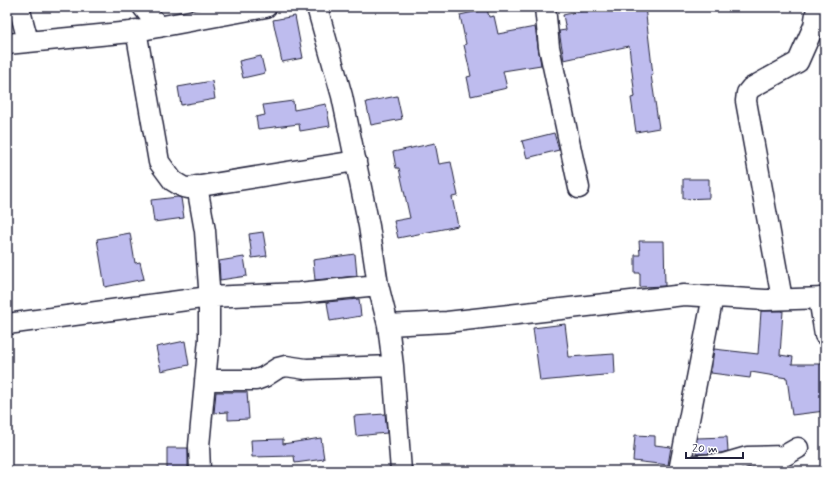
<svg xmlns="http://www.w3.org/2000/svg" width="832" height="478" viewBox="0 0 832 478" font-family="Mynerve,sans-serif">
	<style>
		.building { fill: #bebcee; stroke: #22223b }
		.lines { fill: none; stroke-linecap: round; stroke-linejoin: round }
		.minor-casing { stroke: #22223b; stroke-width: 23 }
		.minor { stroke: #fff; stroke-width: 20 }
	</style>
	<rect width="100%" height="100%" fill="#fff"/>
	<filter id="ink" filterUnits="userSpaceOnUse"><feTurbulence type="fractalNoise" baseFrequency=".025" numOctaves="2"/><feDisplacementMap in="SourceGraphic" scale="8" xChannelSelector="R" yChannelSelector="G"/><feConvolveMatrix kernelMatrix="1 2 1 2 8 2 1 2 1" color-interpolation-filters="sRGB"/></filter>
	<g filter="url(#ink)">
		<path class="building" d="M 599,7 L 645,7 L 653,75 L 651,75 L 659,128 L 636,132 L 631,98 L 635,97 L 629,46 L 564,60 L 559,31 L 566,30 L 563,15 Z
			M 487,9 L 489,17 L 494,16 L 498,34 L 535,27 L 541,65 L 503,71 L 507,88 L 471,96 L 467,77 L 471,76 L 464,45 L 466,44 L 460,15 Z
			M 295,16 L 303,58 L 282,62 L 273,20 Z
			M 261,56 L 265,73 L 243,78 L 239,61 Z
			M 212,81 L 215,99 L 181,105 L 178,87 Z
			M 397,96 L 402,119 L 371,125 L 366,102 Z
			M 293,101 L 294,110 L 326,104 L 330,126 L 300,131 L 299,124 L 258,129 L 256,117 L 265,115 L 263,105 Z
			M 554,133 L 559,150 L 527,158 L 522,141 Z
			M 435,143 L 439,164 L 451,162 L 458,196 L 452,197 L 458,226 L 398,238 L 394,221 L 410,218 L 399,168 L 396,168 L 393,152 Z
			M 683,179 L 709,179 L 709,198 L 683,199 Z
			M 178,197 L 181,198 L 184,218 L 154,222 L 151,200 Z
			M 263,232 L 267,256 L 252,258 L 249,234 Z
			M 130,233 L 135,263 L 140,262 L 144,279 L 105,287 L 97,239 Z
			M 639,241 L 664,241 L 665,286 L 640,287 L 640,273 L 635,273 L 635,255 L 640,255 Z
			M 355,254 L 357,276 L 315,280 L 313,260 Z
			M 244,257 L 247,276 L 220,280 L 219,261 Z
			M 359,299 L 361,316 L 330,321 L 327,302 Z
			M 761,311 L 783,311 L 780,355 L 793,357 L 792,364 L 824,364 L 825,411 L 792,415 L 787,378 L 751,372 L 750,378 L 711,373 L 714,349 L 758,354 Z
			M 565,324 L 569,357 L 614,354 L 615,374 L 540,381 L 533,328 Z
			M 185,341 L 189,365 L 161,371 L 156,347 Z
			M 216,392 L 247,392 L 249,419 L 228,420 L 228,412 L 214,413 Z
			M 385,414 L 387,433 L 356,436 L 354,416 Z
			M 635,435 L 655,436 L 655,445 L 671,447 L 668,465 L 633,461 Z
			M 727,437 L 728,451 L 721,453 L 696,454 L 697,438 Z
			M 321,438 L 324,459 L 295,463 L 294,456 L 252,457 L 251,440 L 283,439 L 283,444 Z
			M 167,448 L 188,448 L 188,471 L 167,471 Z"/>
		<g class="lines">
			<defs>
				<path id="minor" d="M 19,7 L 28,41
					M 143,7 L 159,27
					M 317,7 L 342,96 L 369,226 L 378,285 L 388,325 L 393,366 L 401,471
					M 545,7 L 549,47 L 579,188
					M 136,30 L 159,162 L 173,181 L 183,187 L 188,188 L 356,161
					M 7,44 L 131,32 L 266,7
					M 197,186 L 205,231 L 209,287 L 209,339 L 199,446 L 200,471
					M 819,298 L 825,335
					M 782,299 L 746,101 L 747,93 L 751,88 L 798,62 L 814,26 L 817,7
					M 7,324 L 209,297 L 299,293 L 378,285
					M 388,325 L 447,322 L 684,295 L 765,300 L 825,298
					M 205,380 L 256,380 L 264,377 L 278,368 L 286,366 L 306,369 L 393,366
					M 680,466 L 723,464 L 747,457 L 784,456 L 798,448
					M 679,471 L 713,296"/>
			</defs>
			<use href="#minor" class="minor-casing"/>
			<use href="#minor" class="minor"/>
		</g>
	</g>
	<rect width="832" height="478" fill="none" stroke="#fff" stroke-width="24"/>
	<rect x="12" y="12" width="808" height="454" fill="none" stroke="#22223b" stroke-width="1.5" filter="url(#ink)"/>
	<path d="M686 452v6h57v-6" fill="none" stroke="#22223b" stroke-width="2"/>
	<text x="692" y="452" font-size="12" fill="#22223b" stroke="#ffffff" stroke-width="3" paint-order="stroke">20 m</text>
</svg>
